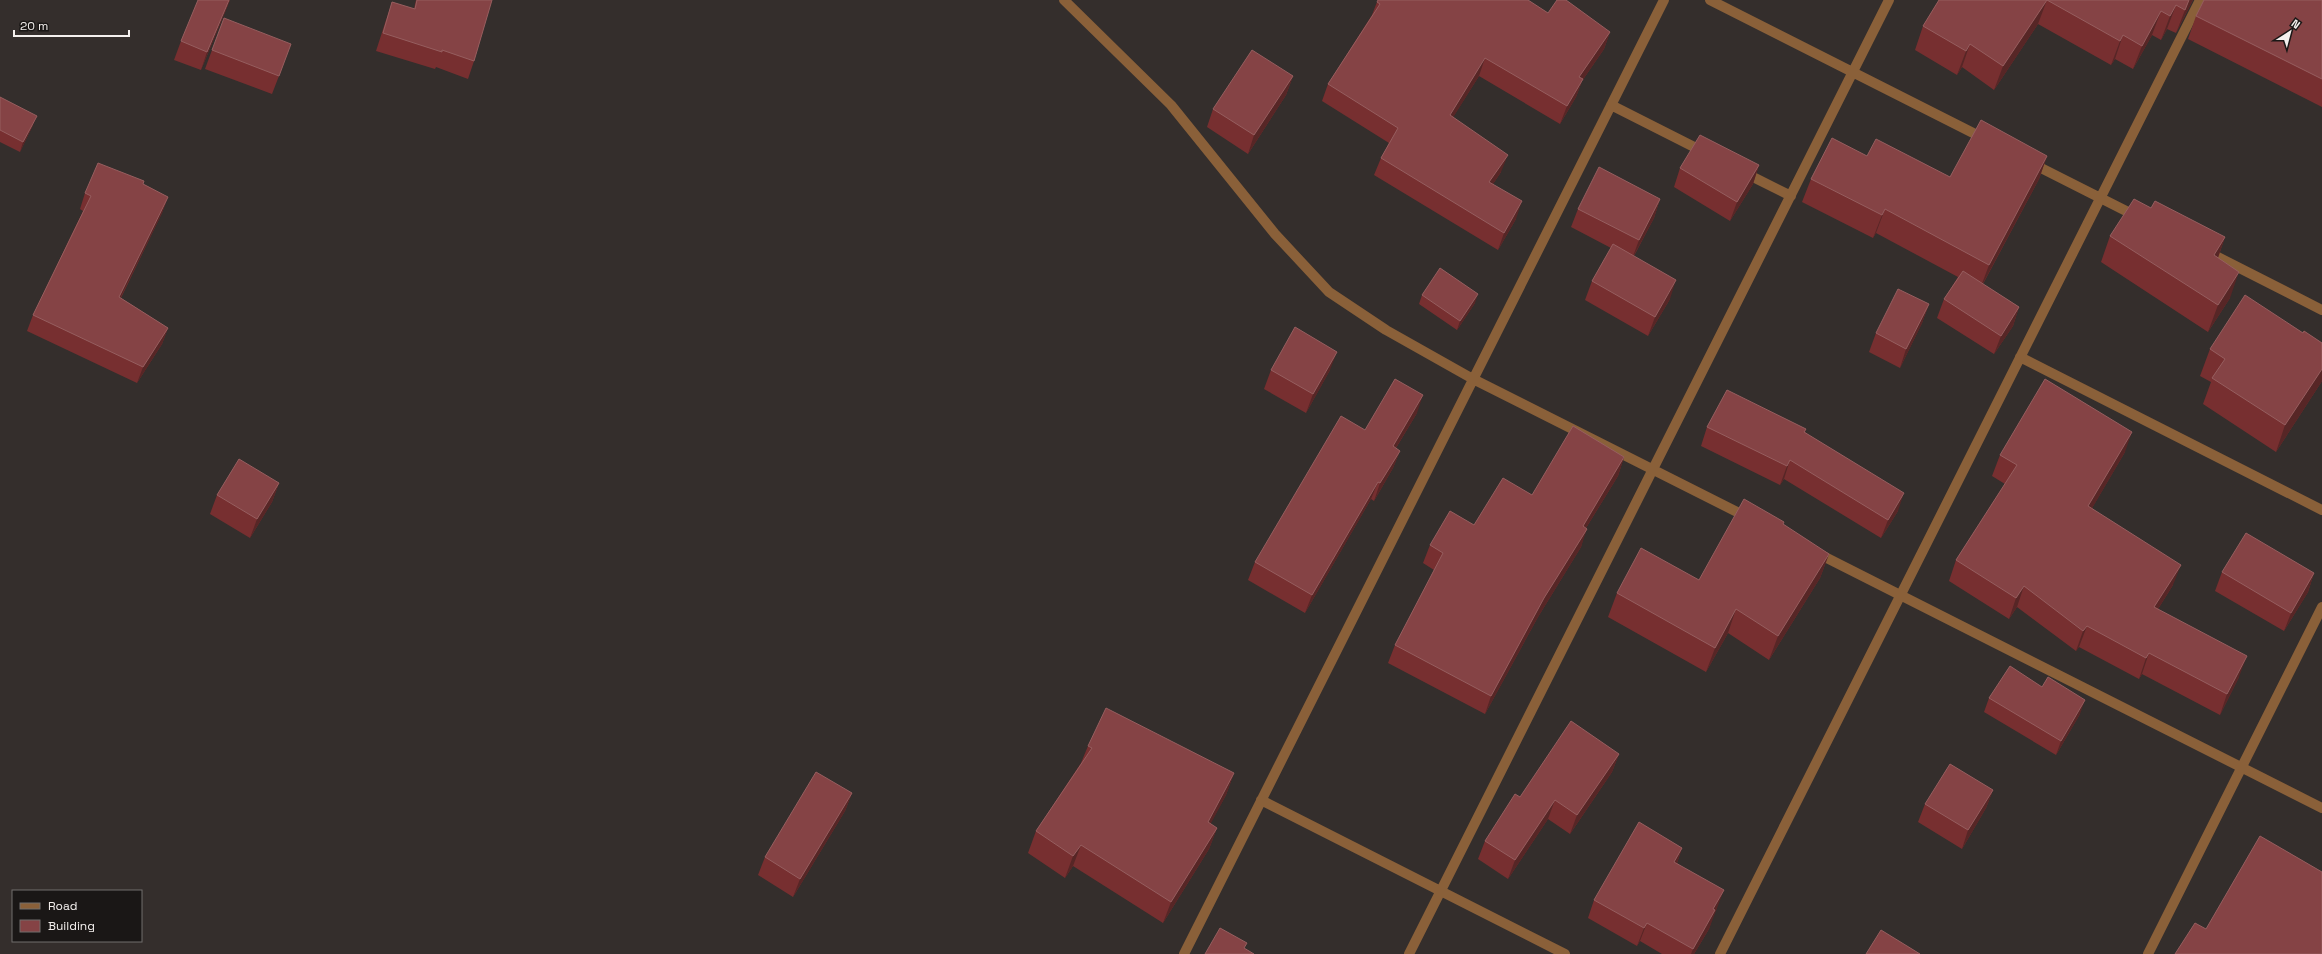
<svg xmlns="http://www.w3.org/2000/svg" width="2322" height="954" viewBox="0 0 2322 954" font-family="'Space Grotesk',sans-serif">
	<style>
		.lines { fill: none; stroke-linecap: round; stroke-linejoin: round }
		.street { stroke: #8a6039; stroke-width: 10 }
		.wall { fill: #772f30 }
		.shaded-wall { fill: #572626 }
		.building { fill: #854345; stroke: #965e5f }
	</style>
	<rect width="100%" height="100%" fill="#342e2c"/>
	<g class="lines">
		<path class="street" d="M 1064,0 L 1171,105 L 1275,234 L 1329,292 L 1386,330 L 1473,379 L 1749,518
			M 1710,0 L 1985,139
			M 1611,105 L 1704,152
			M 2031,163 L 2138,217
			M 1743,172 L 1791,196
			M 2206,251 L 2322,310
			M 2020,357 L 2322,510
			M 1815,552 L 2322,808
			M 1261,800 L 1565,954
			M 1184,954 L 1664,0
			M 1409,954 L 1889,0
			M 1720,954 L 2200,0
			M 2148,954 L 2322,607"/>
	</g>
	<path class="wall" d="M 230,0 L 201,70 L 174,60 L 181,41 Z
		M 416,0 L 492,0 L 474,61 L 468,79 L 436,67 L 435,69 L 376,51 L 386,20 L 392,2 L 414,9 Z
		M 1939,0 L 2193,0 L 2176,33 L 2167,29 L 2161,40 L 2152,35 L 2133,69 L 2115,59 L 2111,65 L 2038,24 L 1994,90 L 1962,67 L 1957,75 L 1915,50 L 1923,26 Z
		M 2322,0 L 2322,107 L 2188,39 L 2196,16 Z
		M 1377,2 L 1548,13 L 1610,32 L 1604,49 L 1582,81 L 1576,97 L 1560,124 L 1479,76 L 1453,117 L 1501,172 L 1493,184 L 1516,219 L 1498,250 L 1374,175 L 1381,158 L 1389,143 L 1322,101 L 1328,84 L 1372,15 Z
		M 212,50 L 284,63 L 272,94 L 205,69 Z
		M 1293,76 L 1286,95 L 1248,154 L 1207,127 L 1213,109 Z
		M 0,97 L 33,125 L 20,152 L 0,142 Z
		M 1867,156 L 1950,177 L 2047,156 L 2039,179 L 1983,284 L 2019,307 L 2013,326 L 1994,354 L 1937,318 L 1944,299 L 1958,277 L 1876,233 L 1873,238 L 1802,202 L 1811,179 Z
		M 1759,165 L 1753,184 L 1730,221 L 1674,187 L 1680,168 Z
		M 143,184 L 168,197 L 162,213 L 121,298 L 168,328 L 162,344 L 137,383 L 27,331 L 33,315 L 83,211 L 80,209 L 85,193 Z
		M 1660,199 L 1654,218 L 1634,256 L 1670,299 L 1648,336 L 1585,300 L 1592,281 L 1611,248 L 1571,227 L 1578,209 Z
		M 2151,208 L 2225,237 L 2218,258 L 2230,298 L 2208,332 L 2101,262 L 2110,236 Z
		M 1422,295 L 1475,303 L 1457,330 L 1419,304 Z
		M 1929,304 L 1922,323 L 1900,368 L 1869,352 L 1876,333 Z
		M 2303,333 L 2322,343 L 2322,381 L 2276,452 L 2203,404 L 2211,382 L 2200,376 L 2210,349 Z
		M 1271,370 L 1330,370 L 1306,413 L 1264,389 Z
		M 1417,413 L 1396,448 L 1400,451 L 1393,468 L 1374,501 L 1371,499 L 1305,613 L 1248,580 L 1255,562 L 1365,430 Z
		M 1707,427 L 1806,429 L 1805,432 L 1898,511 L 1881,538 L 1784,479 L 1780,485 L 1701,446 Z
		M 2125,452 L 2092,508 L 2173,585 L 2158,609 L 2239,677 L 2220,715 L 2142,674 L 2139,679 L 2079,647 L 2076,651 L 2017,607 L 2009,619 L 1949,581 L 1956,560 L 2005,484 L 1992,476 L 2000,455 Z
		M 1624,457 L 1618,476 L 1586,528 L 1581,547 L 1538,617 L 1485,714 L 1388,663 L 1395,645 L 1434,570 L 1423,563 L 1430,545 L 1474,525 L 1532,495 Z
		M 279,483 L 272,502 L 250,538 L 210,514 L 217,495 Z
		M 1783,525 L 1829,554 L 1820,578 L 1769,660 L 1728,633 L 1706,672 L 1608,617 L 1617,593 L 1699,580 Z
		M 2222,572 L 2314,573 L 2308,592 L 2284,631 L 2215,591 Z
		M 1989,698 L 2080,714 L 2056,755 L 1984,712 Z
		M 1088,746 L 1234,773 L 1226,795 L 1210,824 L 1217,828 L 1209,849 L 1163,923 L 1073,866 L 1065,878 L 1028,853 L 1036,831 L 1081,763 Z
		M 1619,754 L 1612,772 L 1570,834 L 1548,819 L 1508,879 L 1478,859 L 1485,841 L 1520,797 Z
		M 1993,790 L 1986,808 L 1962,849 L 1918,822 L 1925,804 Z
		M 852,793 L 845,811 L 793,897 L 758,875 L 765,857 Z
		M 1682,848 L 1677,863 L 1717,908 L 1714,913 L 1709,929 L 1694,954 L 1662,954 L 1640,941 L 1637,946 L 1588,918 L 1594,900 Z"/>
	<path class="shaded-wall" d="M 229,0 L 230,0 L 201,70 L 207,52 Z
		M 2047,0 L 2038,24 L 1994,90 L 2003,66 Z
		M 2189,0 L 2193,0 L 2176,33 L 2185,10 Z
		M 2176,5 L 2167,29 L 2161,40 L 2170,16 Z
		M 2161,11 L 2152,35 L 2133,69 L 2142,46 Z
		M 1610,32 L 1604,49 L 1582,81 L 1576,97 L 1560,124 L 1567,106 L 1579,77 Z
		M 2123,35 L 2115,59 L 2111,65 L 2120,41 Z
		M 1970,44 L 1962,67 L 1957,75 L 1966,51 Z
		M 1485,58 L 1479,76 L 1444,132 L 1450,115 Z
		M 1293,76 L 1286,95 L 1248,154 L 1254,135 Z
		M 37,116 L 33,125 L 20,152 L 23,142 Z
		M 1508,155 L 1501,172 L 1483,199 L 1489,182 Z
		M 2047,156 L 2039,179 L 1980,289 L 1989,265 Z
		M 1759,165 L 1753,184 L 1730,221 L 1737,202 Z
		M 168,197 L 162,213 L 113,313 L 119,297 Z
		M 1660,199 L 1654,218 L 1632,259 L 1639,240 Z
		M 1522,201 L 1516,219 L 1498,250 L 1504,233 Z
		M 1885,209 L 1876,233 L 1873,238 L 1882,215 Z
		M 2225,237 L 2216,263 L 2214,255 Z
		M 2239,272 L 2230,298 L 2208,332 L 2218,305 Z
		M 1676,280 L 1670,299 L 1648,336 L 1655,317 Z
		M 1478,294 L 1475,303 L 1457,330 L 1460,321 Z
		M 1929,304 L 1922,323 L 1900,368 L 1906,349 Z
		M 2019,307 L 2013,326 L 1994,354 L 2001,336 Z
		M 168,328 L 162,344 L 137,383 L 143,367 Z
		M 1337,352 L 1330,370 L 1306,413 L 1313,394 Z
		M 2322,369 L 2322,381 L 2276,452 L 2285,425 Z
		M 1423,395 L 1417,413 L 1386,464 L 1393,446 Z
		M 2132,432 L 2125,452 L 2081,527 L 2088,506 Z
		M 1400,451 L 1393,468 L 1374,501 L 1380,483 Z
		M 1624,457 L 1618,476 L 1576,544 L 1583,526 Z
		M 1790,460 L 1784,479 L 1780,485 L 1787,466 Z
		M 1378,482 L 1371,499 L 1305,613 L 1312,595 Z
		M 279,483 L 272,502 L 250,538 L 257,519 Z
		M 1904,493 L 1898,511 L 1881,538 L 1888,520 Z
		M 1587,529 L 1581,547 L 1538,617 L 1485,714 L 1491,696 L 1544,598 Z
		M 1829,554 L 1820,578 L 1769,660 L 1778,636 Z
		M 2181,565 L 2173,585 L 2146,628 L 2154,607 Z
		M 2314,573 L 2308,592 L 2284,631 L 2291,613 Z
		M 2024,586 L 2017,607 L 2009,619 L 2016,598 Z
		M 1736,609 L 1728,633 L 1706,672 L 1715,648 Z
		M 2087,626 L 2079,647 L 2076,651 L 2083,631 Z
		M 2149,653 L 2142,674 L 2139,679 L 2146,658 Z
		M 2247,656 L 2239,677 L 2220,715 L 2227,694 Z
		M 2085,700 L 2080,714 L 2056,755 L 2061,741 Z
		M 1619,754 L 1612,772 L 1570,834 L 1577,815 Z
		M 1234,773 L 1226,795 L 1200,844 L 1208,822 Z
		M 1993,790 L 1986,808 L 1962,849 L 1968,830 Z
		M 852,793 L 845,811 L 793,897 L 800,879 Z
		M 1555,800 L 1548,819 L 1508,879 L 1515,860 Z
		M 1217,828 L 1209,849 L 1163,923 L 1171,902 Z
		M 1081,845 L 1073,866 L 1065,878 L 1073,856 Z
		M 1682,848 L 1676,866 L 1674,862 Z
		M 1724,890 L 1709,929 L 1694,954 L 1691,954 L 1693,949 L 1713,909 Z
		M 1647,923 L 1640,941 L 1637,946 L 1644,928 Z"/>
	<path class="building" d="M 198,0 L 229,0 L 207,52 L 181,41 Z
		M 417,0 L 492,0 L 474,61 L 442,50 L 442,52 L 383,33 L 392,2 L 415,9 Z
		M 1378,0 L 1528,0 L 1548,13 L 1557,0 L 1566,0 L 1610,32 L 1579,77 L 1583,79 L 1567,106 L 1485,58 L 1450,115 L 1508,155 L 1489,182 L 1522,201 L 1504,233 L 1381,158 L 1398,128 L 1328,84 L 1380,4 L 1377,2 Z
		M 1939,0 L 2189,0 L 2185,10 L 2176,5 L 2170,16 L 2161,11 L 2142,46 L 2123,35 L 2120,41 L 2047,0 L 2003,66 L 1970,44 L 1966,51 L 1923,26 Z
		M 2204,0 L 2322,0 L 2322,79 L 2196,16 Z
		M 224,18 L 291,44 L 279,76 L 212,50 Z
		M 1252,50 L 1293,76 L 1254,135 L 1213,109 Z
		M 0,97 L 37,116 L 23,142 L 0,130 Z
		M 1981,120 L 2047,156 L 1989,265 L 1885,209 L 1882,215 L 1811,179 L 1832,138 L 1867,156 L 1876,139 L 1950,177 Z
		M 1700,135 L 1759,165 L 1737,202 L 1680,168 Z
		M 98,163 L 144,181 L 143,184 L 168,197 L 119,297 L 168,328 L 143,367 L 33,315 L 91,196 L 85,193 Z
		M 1599,167 L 1660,199 L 1639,240 L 1578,209 Z
		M 2134,199 L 2151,208 L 2155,201 L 2225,237 L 2214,255 L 2239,272 L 2218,305 L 2110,236 Z
		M 1613,244 L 1676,280 L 1655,317 L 1592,281 Z
		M 1440,268 L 1478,294 L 1460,321 L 1422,295 Z
		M 1963,271 L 2019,307 L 2001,336 L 1944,299 Z
		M 1898,289 L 1929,304 L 1906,349 L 1876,333 Z
		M 2245,295 L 2303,333 L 2304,331 L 2322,343 L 2322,369 L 2285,425 L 2212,378 L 2225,359 L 2210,349 Z
		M 1295,327 L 1337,352 L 1313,394 L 1271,370 Z
		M 1395,379 L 1423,395 L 1393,446 L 1400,451 L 1380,483 L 1378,482 L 1312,595 L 1255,562 L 1341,416 L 1365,430 Z
		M 2045,379 L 2132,432 L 2088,506 L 2181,565 L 2154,607 L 2247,656 L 2227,694 L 2149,653 L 2146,658 L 2087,626 L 2083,631 L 2024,586 L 2016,598 L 1956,560 L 2017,465 L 2000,455 Z
		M 1727,390 L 1806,429 L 1804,432 L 1904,493 L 1888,520 L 1790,460 L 1787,466 L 1707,427 Z
		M 1573,426 L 1624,457 L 1583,526 L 1587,529 L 1544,598 L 1491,696 L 1395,645 L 1443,553 L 1430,545 L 1450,511 L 1474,525 L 1503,478 L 1532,495 Z
		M 239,459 L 279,483 L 257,519 L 217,495 Z
		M 1744,499 L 1784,522 L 1783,524 L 1829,554 L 1778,636 L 1736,609 L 1715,648 L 1617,593 L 1641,548 L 1699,580 Z
		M 2246,533 L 2314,573 L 2291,613 L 2222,572 Z
		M 2010,666 L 2042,687 L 2048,677 L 2085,700 L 2061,741 L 1989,698 Z
		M 1106,708 L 1234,773 L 1208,822 L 1217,828 L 1171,902 L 1081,845 L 1073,856 L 1036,831 L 1092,748 L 1088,746 Z
		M 1571,721 L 1619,754 L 1577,815 L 1555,800 L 1515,860 L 1485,841 L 1515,794 L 1520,797 Z
		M 1950,764 L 1993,790 L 1968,830 L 1925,804 Z
		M 816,772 L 852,793 L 800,879 L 765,857 Z
		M 1639,822 L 1682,848 L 1674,862 L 1724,890 L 1713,909 L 1715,910 L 1693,949 L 1647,923 L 1644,928 L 1594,900 Z
		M 2260,836 L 2322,872 L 2322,954 L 2175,954 L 2195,923 L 2206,929 Z
		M 1220,928 L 1247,943 L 1244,948 L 1254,954 L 1205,954 Z
		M 1881,930 L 1920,954 L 1866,954 Z"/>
	<rect x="12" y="890" width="130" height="52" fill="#1a1716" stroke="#716e6c"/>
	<rect x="20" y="903" width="20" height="6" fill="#8a6039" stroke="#716e6c"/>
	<text x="48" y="910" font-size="12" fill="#f4f0ee">Road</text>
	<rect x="20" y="920" width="20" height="12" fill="#854345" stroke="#716e6c"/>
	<text x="48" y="930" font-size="12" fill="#f4f0ee">Building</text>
	<g transform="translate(2290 32) rotate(36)" stroke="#1a1716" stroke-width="3" paint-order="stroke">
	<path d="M0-3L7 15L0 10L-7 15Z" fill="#f4f0ee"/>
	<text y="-6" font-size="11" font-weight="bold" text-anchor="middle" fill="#f4f0ee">N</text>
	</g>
	<path d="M14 30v6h115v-6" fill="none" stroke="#f4f0ee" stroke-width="2"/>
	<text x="20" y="30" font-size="12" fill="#f4f0ee" stroke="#1a1716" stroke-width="3" paint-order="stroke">20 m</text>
</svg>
